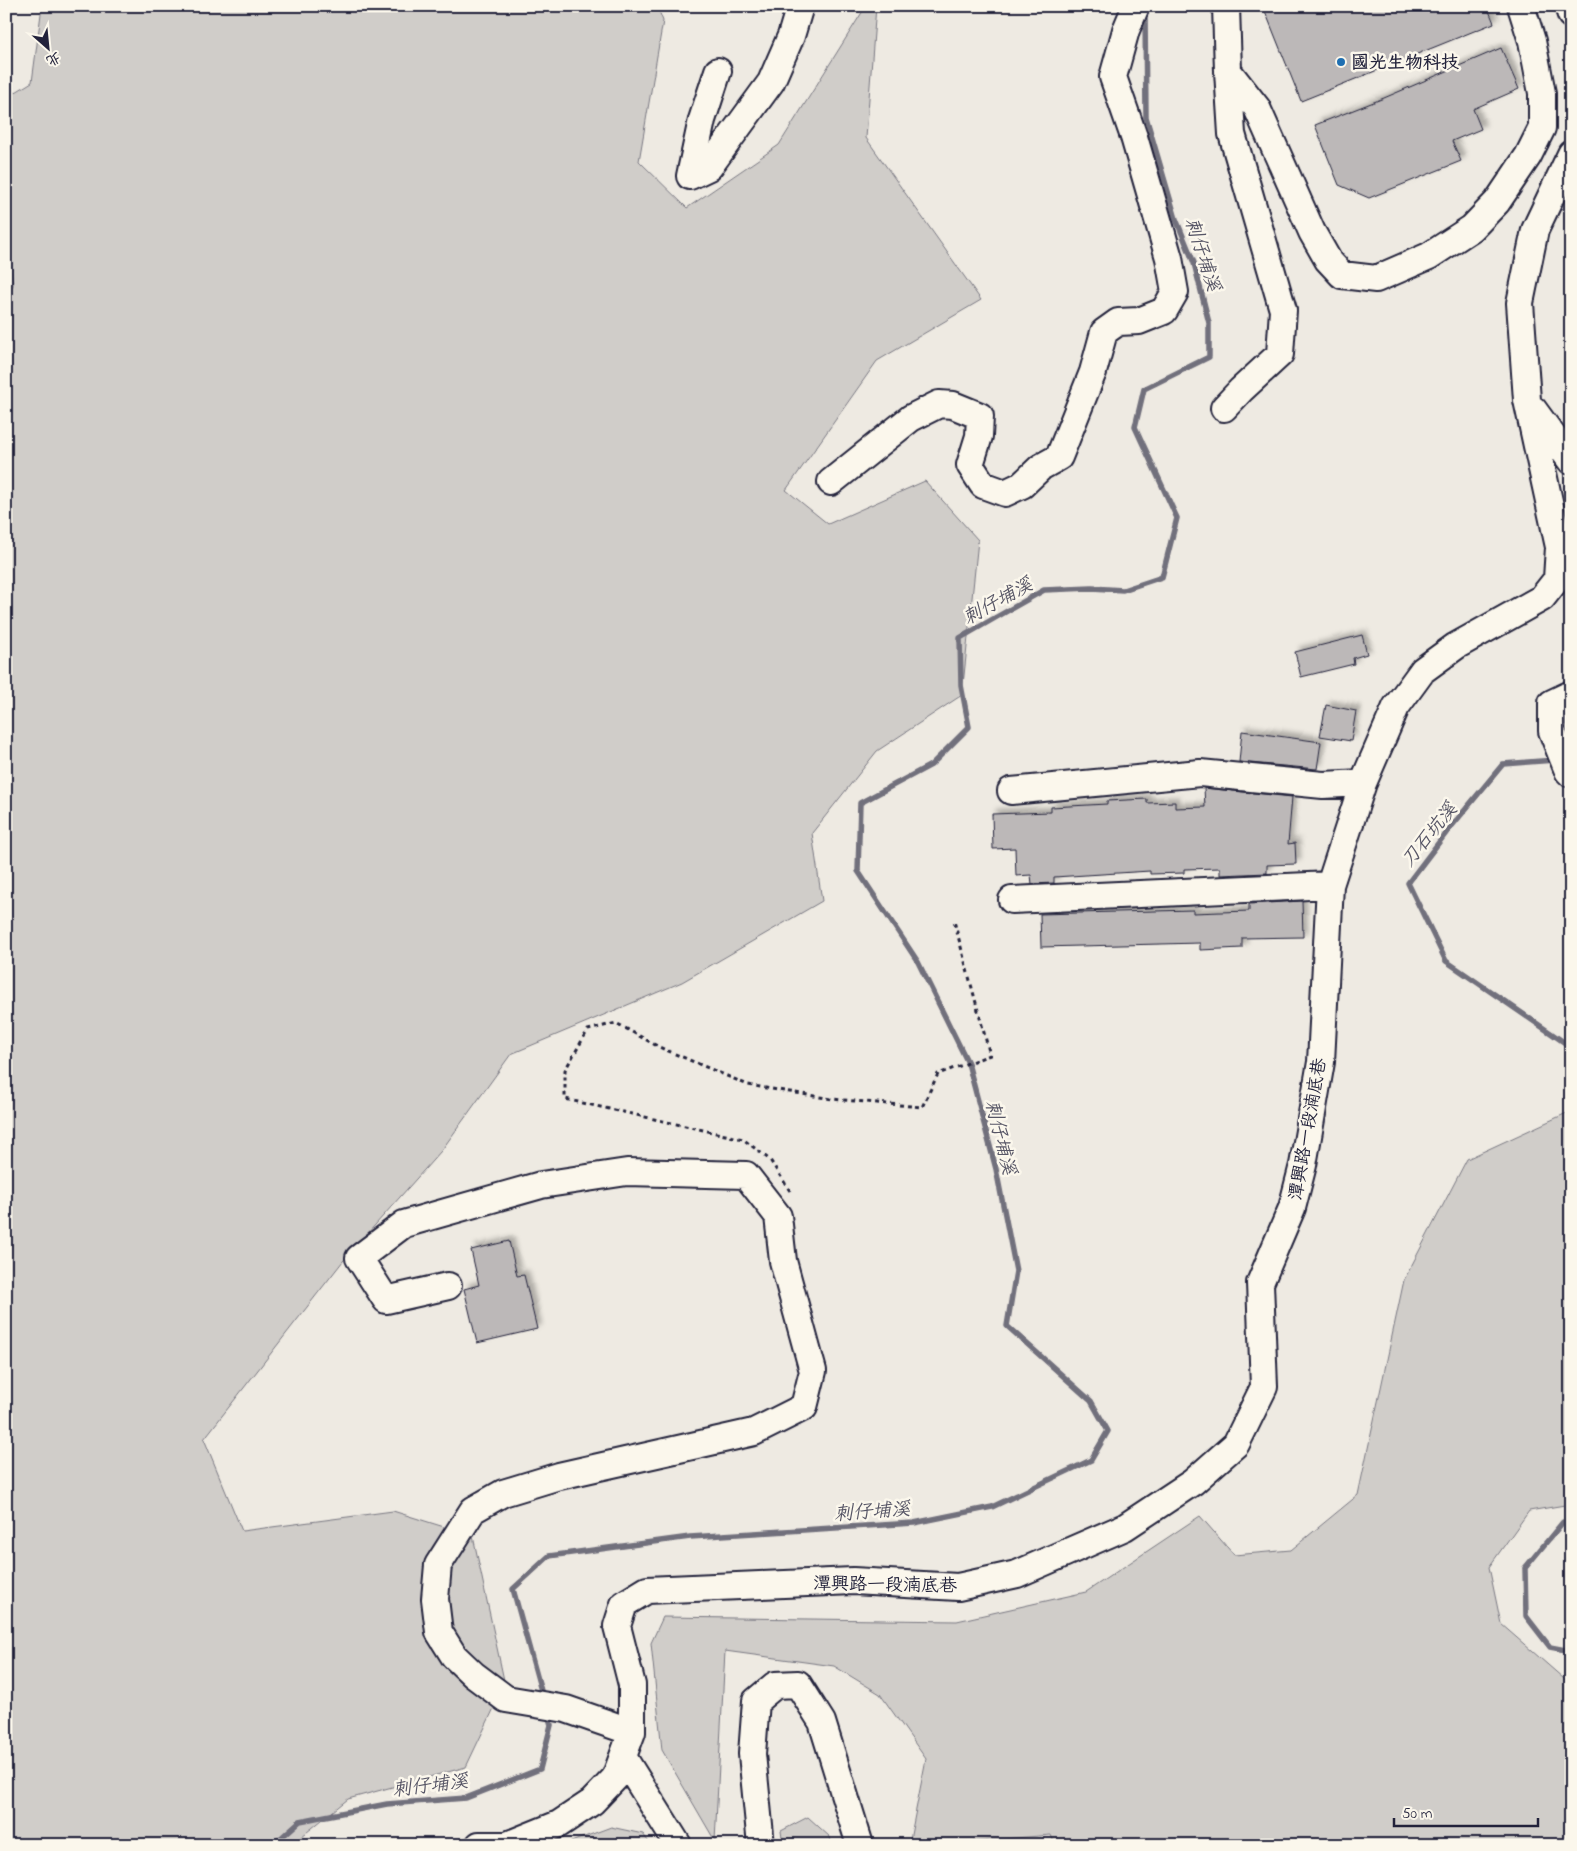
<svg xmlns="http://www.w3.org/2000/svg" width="1577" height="1851" viewBox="0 0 1577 1851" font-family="'Indie Flower','LXGW WenKai TC',sans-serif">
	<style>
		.green { fill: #d0cdc9; stroke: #797882 }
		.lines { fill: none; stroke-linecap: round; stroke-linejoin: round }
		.stream { stroke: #716f7c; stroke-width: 5.5 }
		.building { fill: #bcb8b8; stroke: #22223b; filter: url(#shadow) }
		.minor-casing { stroke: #22223b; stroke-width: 30 }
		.path { stroke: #22223b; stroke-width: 3; stroke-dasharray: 4 4; stroke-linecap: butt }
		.minor { stroke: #fbf7ec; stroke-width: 26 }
		.poi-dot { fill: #1f6fb2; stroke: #fbf7ec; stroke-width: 2 }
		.labels { text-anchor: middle; stroke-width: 5; stroke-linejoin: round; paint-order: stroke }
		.poi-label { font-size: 18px; font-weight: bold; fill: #22223b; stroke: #fbf7ec; text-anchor: start }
		.street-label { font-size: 18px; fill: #22223b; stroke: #fbf7ec }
		.water-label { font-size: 19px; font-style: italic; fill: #575666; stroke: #fbf7ec }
	</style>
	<defs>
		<filter id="shadow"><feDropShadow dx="4.5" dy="-4.5" stdDeviation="2.5" flood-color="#0004"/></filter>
	</defs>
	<rect width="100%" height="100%" fill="#eeeae2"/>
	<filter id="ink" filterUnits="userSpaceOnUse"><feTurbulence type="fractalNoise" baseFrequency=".02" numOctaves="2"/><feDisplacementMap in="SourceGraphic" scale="10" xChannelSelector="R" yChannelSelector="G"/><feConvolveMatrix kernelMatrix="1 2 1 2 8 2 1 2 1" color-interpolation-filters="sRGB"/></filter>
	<g filter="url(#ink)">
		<path class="green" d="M 42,6 L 657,6 L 663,21 L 639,161 L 687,208 L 779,145 L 866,6 L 876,6 L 866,138 L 981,300 L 877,361 L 786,490 L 828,524 L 925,481 L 978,540 L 962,695 L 877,751 L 812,833 L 822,901 L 682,982 L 511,1054 L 441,1151 L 343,1261 L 204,1439 L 242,1531 L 393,1511 L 473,1536 L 505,1685 L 466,1767 L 348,1799 L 291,1845 L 6,1845 L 6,299 L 13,285 L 6,225 L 6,98 L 32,82 Z
			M 1571,1111 L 1571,1504 L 1529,1511 L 1489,1567 L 1501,1624 L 1571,1685 L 1571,1845 L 1055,1845 L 1051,1835 L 933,1845 L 909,1845 L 926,1759 L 880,1694 L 834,1666 L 725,1651 L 715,1841 L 662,1750 L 651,1643 L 663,1617 L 957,1621 L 1086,1592 L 1200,1516 L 1234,1555 L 1291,1550 L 1358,1495 L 1404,1280 L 1467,1159 Z
			M 808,1817 L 830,1837 L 832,1845 L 783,1845 L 781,1831 Z
			M 611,1827 L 643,1834 L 651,1845 L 563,1845 Z"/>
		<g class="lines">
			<path class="stream" d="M 1555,760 L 1503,764 L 1446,833 L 1408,883 L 1446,961 L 1571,1047
				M 1571,1523 L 1563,1522 L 1525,1568 L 1526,1616 L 1550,1647 L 1571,1651
				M 543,1698 L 513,1589 L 549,1556 L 690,1537 L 914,1523 L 992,1507 L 1091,1460 L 1108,1431 L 1091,1401 L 1007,1326 L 1016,1271 L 996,1169 L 968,1063 L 918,962 L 858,871 L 860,803 L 931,765 L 969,727 L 961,685 L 960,638 L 1044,590 L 1092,588 L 1123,590 L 1162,577 L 1177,518 L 1135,427 L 1144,389 L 1209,357 L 1209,323 L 1194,263 L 1176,219 L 1146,117 L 1145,13
				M 273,1845 L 300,1821 L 387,1804 L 466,1798 L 540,1769 L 551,1725 L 548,1714"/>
		</g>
		<path class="building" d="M 1263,6 L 1487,6 L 1494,23 L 1301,101 Z
			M 1501,48 L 1519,89 L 1473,109 L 1481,129 L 1452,141 L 1461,161 L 1369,198 L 1339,185 L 1315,125 L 1384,98 Z
			M 1362,635 L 1367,654 L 1353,658 L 1354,664 L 1301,677 L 1295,652 Z
			M 1326,705 L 1356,711 L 1351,741 L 1320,736 Z
			M 1242,731 L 1321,742 L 1317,769 L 1239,762 Z
			M 1204,788 L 1292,797 L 1288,844 L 1295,843 L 1296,864 L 1267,865 L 1267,873 L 1220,875 L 1220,868 L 1184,869 L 1184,873 L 1150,874 L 1150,871 L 1054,877 L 1054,883 L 1032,884 L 1031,875 L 1016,876 L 1015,848 L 993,849 L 992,814 L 1051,812 L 1051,807 L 1107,804 L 1107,801 L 1147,799 L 1147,803 L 1175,802 L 1175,808 L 1205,807 Z
			M 1302,901 L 1303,937 L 1242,938 L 1242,948 L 1200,950 L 1200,943 L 1041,947 L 1040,914 L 1193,910 L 1193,913 L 1249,911 L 1249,904 Z
			M 509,1241 L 517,1276 L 524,1275 L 537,1329 L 477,1343 L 464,1289 L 479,1285 L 471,1250 Z"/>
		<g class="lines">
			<defs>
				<path id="minor" d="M 1226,6 L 1228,71 L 1257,108 L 1312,232 L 1328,260 L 1342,275 L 1376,279 L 1429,256 L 1472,228 L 1497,202 L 1528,156 L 1542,128 L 1542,93 L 1532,41 L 1521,6
					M 1568,6 L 1571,15
					M 718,71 L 702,120 L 690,176 L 709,167 L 771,82 L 791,36 L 800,6
					M 1224,408 L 1241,390 L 1280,354 L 1283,310 L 1232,134 L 1228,71
					M 1533,409 L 1571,461
					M 831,482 L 911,418 L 939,404 L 953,405 L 980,416 L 979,436 L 970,465 L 983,485 L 1005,493 L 1022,485 L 1041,467 L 1059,457 L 1093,372 L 1104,332 L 1118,322 L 1139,321 L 1164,311 L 1175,292 L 1169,258 L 1134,137 L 1113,77 L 1126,30 L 1136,6
					M 1571,694 L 1552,703 L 1552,731 L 1568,771 L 1571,774
					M 1011,791 L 1200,773 L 1323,785 L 1363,783
					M 1012,900 L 1330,885
					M 448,1286 L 386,1300 L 359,1258 L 404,1224 L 541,1185 L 627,1172 L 746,1175 L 778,1216 L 783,1261 L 813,1371 L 804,1407 L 754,1432 L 559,1476 L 503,1493 L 473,1510 L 438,1565 L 435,1599 L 439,1632 L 454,1656 L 474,1675 L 506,1699 L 566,1709 L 632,1732
					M 623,1757 L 678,1845
					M 479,1845 L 507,1845 L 559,1824 L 592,1802 L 615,1778 L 632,1732 L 632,1685 L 617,1626 L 624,1604 L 647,1590 L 853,1581 L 958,1587 L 1017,1574 L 1125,1527 L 1193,1482 L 1236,1444 L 1264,1387 L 1260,1283 L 1292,1208 L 1303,1165 L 1321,1062 L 1330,885 L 1363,783 L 1396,707 L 1423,670 L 1456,646 L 1542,598 L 1557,579 L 1559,547 L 1527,400 L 1520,303 L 1535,230 L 1571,154
					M 761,1845 L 752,1754 L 756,1701 L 775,1685 L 798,1684 L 822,1722 L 860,1845"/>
			</defs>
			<use href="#minor" class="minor-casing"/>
			<path class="path" d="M 790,1191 L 770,1160 L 743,1139 L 565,1099 L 565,1070 L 588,1030 L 616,1023 L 659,1047 L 748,1085 L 832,1099 L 922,1107 L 938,1074 L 990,1055 L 954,921"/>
			<use href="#minor" class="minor"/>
		</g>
	</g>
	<circle class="poi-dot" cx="1341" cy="62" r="5"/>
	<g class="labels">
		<g class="poi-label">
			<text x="1351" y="68">國光生物科技</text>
		</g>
		<g class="street-label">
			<text transform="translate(1307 1129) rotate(-80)" y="6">潭興路一段湳底巷</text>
			<text transform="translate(885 1584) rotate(1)" y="6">潭興路一段湳底巷</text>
		</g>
		<g class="water-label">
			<text transform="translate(1204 254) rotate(72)" y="7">刺仔埔溪</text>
			<text transform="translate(997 600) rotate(-29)" y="7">刺仔埔溪</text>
			<text transform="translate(1428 834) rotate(-51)" y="7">刀石坑溪</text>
			<text transform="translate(1002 1137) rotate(76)" y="7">刺仔埔溪</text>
			<text transform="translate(872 1510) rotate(-4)" y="7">刺仔埔溪</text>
			<text transform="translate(430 1784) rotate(-7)" y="7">刺仔埔溪</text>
		</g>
	</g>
	<rect width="1577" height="1851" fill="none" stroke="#fbf7ec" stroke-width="25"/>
	<rect x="12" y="12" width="1552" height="1826" fill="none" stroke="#22223b" stroke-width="2" filter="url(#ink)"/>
	<g transform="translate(48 48) rotate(153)" stroke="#fbf7ec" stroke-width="4" paint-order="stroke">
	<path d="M0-4L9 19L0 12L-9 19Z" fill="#22223b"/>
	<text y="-8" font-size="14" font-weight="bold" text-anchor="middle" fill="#22223b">北</text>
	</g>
	<path d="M1394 1818v8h144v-8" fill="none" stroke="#22223b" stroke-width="2.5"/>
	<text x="1402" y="1818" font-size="15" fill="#22223b" stroke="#fbf7ec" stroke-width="4" paint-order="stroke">50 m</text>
</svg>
